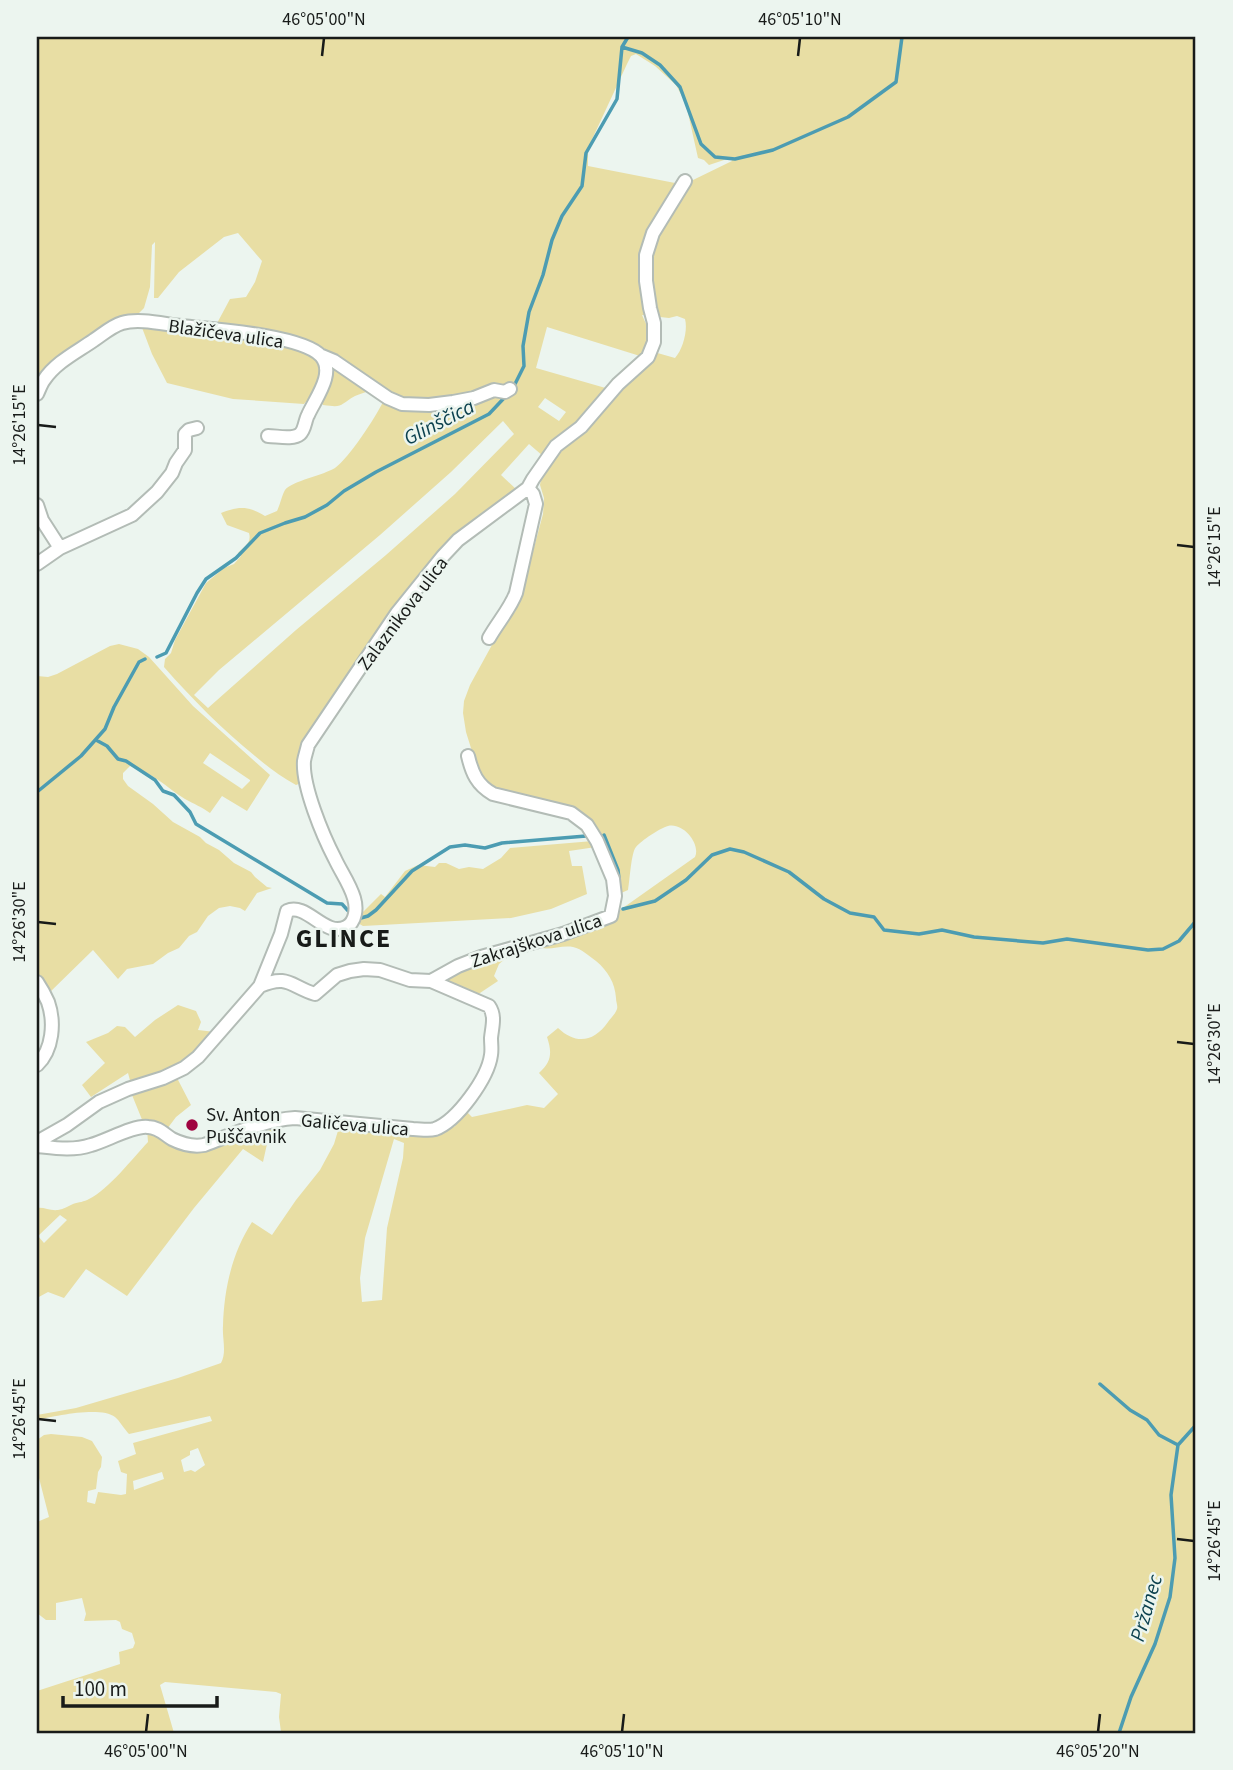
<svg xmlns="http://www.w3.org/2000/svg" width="1233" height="1770" viewBox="0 0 1233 1770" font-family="'Source Sans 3',sans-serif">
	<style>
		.green { fill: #e8dea4; fill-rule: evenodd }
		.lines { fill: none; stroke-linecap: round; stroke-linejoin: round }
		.stream { stroke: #4c9cb2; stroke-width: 3.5 }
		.minor-casing { stroke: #b3bcb6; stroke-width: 16 }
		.minor { stroke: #fff; stroke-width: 12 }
		.ticks { fill: none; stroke: #181b19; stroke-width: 2.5 }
		.poi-dot { fill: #a00340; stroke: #ecf5ef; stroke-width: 2.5 }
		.labels { text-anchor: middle; stroke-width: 5; stroke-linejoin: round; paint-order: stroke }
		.street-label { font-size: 19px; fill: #181b19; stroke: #ecf5ef }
		.poi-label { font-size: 19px; fill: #181b19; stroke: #ecf5ef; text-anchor: start }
		.water-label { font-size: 21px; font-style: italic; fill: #0c414e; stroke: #ecf5ef }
		.district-label { font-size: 26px; font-weight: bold; letter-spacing: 2px; fill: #181b19; stroke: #ecf5ef }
		.neatline { fill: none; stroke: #181b19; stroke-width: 2.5 }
		.ticks-label { font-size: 18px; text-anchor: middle; fill: #181b19 }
	</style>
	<rect width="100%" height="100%" fill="#ecf5ef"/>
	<path class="green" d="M 37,37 L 1196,37 L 1196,1733 L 284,1733 L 281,1732 L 279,1717 L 281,1694 L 276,1692 L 165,1682 L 160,1685 L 174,1733 L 38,1733 L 37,1691 L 120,1664 L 119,1652 L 133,1648 L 135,1643 L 132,1633 L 122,1629 L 120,1622 L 116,1620 L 84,1621 L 86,1614 L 82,1598 L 56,1603 L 56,1620 L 46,1620 L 37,1613 L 37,1522 L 49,1517 L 39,1478 L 37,1478 L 37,1440 L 44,1435 L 51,1434 L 82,1437 L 92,1441 L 102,1457 L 101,1467 L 98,1472 L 96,1489 L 88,1491 L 87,1502 L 95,1504 L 98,1492 L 121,1495 L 126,1494 L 127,1474 L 121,1472 L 118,1461 L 136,1454 L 133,1443 L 212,1421 L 210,1416 L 129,1434 C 125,1430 119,1420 115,1417 C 101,1406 54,1416 37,1420 L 37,1415 L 76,1408 L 178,1378 L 221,1363 C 227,1352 222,1338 223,1326 C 224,1289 232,1253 252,1222 L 272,1235 L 296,1200 L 320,1170 L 334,1144 L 340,1124 L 430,1132 L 448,1125 L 454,1127 L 467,1112 L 472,1117 L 527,1105 L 544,1108 L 558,1094 L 539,1073 C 552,1062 552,1052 547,1037 L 558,1028 C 576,1045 594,1042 608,1022 C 610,1019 616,1013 617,1009 C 618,1006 616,1002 616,998 C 615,983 608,971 596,961 C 589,956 582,949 573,947 C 562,945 552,950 541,948 L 538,944 L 582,931 L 618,916 L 620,910 L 695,857 C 701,844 683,822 668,826 C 660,828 641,841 636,847 C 631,853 630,879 628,890 L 619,894 C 611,861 603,831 575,810 L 494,790 L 480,777 L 466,732 L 463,713 L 464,701 L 470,685 L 504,623 L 515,612 L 521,596 L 543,514 L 544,498 L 540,485 L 542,472 L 546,462 L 556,449 L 584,427 L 629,372 L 636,366 L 640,356 L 547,327 L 536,368 L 609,389 L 585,420 L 552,446 L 543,456 L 529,444 L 501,475 L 517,490 L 455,539 L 431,564 L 399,604 L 306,739 L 301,755 L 301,783 L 296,785 C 281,777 268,767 255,756 C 222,729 192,699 164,667 L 165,659 L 171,653 L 175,640 L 206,583 L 224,568 L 234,564 L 241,556 L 238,553 C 244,547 252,543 249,533 L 227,525 L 221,513 C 240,506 248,506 265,516 L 277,511 C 280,505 282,495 285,490 C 292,481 324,475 335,468 C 349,458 375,418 383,402 L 379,396 L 372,390 C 366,392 360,394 355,396 C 339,405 344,408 323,405 L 320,400 L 331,368 L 336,360 C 328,355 320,350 312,346 C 283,332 247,329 215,327 L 230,299 L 246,297 L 255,282 L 262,261 L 238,233 L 224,237 L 179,272 L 158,298 L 154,298 L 155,242 L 152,245 L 150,287 L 144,308 L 138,314 L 119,319 L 89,341 L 66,354 L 47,371 L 37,375 ZM 636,54 L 655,66 L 676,85 L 686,104 L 698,158 L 704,160 L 709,165 L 730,158 L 732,161 L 693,180 L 673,205 L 667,206 L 672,195 L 675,183 L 588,166 L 588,148 L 627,64 L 631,56 ZM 642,315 L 669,318 L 677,316 L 685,319 C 688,330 683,349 675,358 L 654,352 L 642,355 L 646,350 L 647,326 ZM 545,398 L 566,412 L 559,421 L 538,407 ZM 503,421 L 514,434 L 455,494 L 386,555 L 296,630 L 208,708 L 194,695 L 219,670 L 380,535 L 451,472 ZM 394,1139 L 404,1143 L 403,1158 L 387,1228 L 382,1300 L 362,1302 L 360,1278 L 365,1238 ZM 198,1448 L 205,1465 L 195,1472 L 191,1470 L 184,1472 L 181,1460 L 190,1455 L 190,1451 ZM 162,1472 L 164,1479 L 134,1490 L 133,1481 Z
		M 141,325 L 236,333 L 301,347 L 321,361 C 322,378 316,392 304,404 L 233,399 L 167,383 L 152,354 Z
		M 119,644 L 138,649 L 149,657 L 193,706 L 270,775 L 247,811 L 222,796 L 210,813 C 202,807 194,804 185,799 C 166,787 152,772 130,766 L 123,773 L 123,779 L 128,786 L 153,804 L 173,822 L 200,837 L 206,843 L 219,850 L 234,863 L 251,872 L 255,877 L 267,887 L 272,888 L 257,893 L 245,911 L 240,908 L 230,906 L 219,908 L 208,916 L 197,932 L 189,936 L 179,948 L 168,953 L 153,964 L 127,969 L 118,979 L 93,950 L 48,994 L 37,973 L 37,676 L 48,677 L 57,674 L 110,646 ZM 210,753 L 250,780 L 250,781 L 242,789 L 203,763 Z
		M 593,841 L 596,847 L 569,851 L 572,866 L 582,866 L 587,894 L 551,909 L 511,918 L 363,926 L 356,922 L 357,918 L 381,894 L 385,897 L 405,871 L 418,865 L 435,867 L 439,863 L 446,863 L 459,869 L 469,867 L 483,869 L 501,858 L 510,848 Z
		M 511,954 L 499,964 L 494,976 L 498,981 L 474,997 L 442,983 L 455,970 Z
		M 178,1005 L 196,1011 L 201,1022 L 198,1030 L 215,1032 L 183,1065 L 131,1084 L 128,1073 L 91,1097 L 82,1085 L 105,1063 L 86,1042 L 108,1033 L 117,1026 L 125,1027 L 135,1037 L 155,1020 Z
		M 176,1076 L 191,1105 L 176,1117 L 167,1129 L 143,1122 L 132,1095 L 134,1091 Z
		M 281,1124 L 269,1135 L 263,1162 L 243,1149 L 194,1208 L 127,1296 L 86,1269 L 64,1298 L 48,1292 L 37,1298 L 37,1208 C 44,1207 50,1211 58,1210 C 64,1209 68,1206 73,1204 C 79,1202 84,1202 89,1199 C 109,1189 132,1159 148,1142 L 147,1129 L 188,1147 ZM 60,1215 L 67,1220 L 44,1243 L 38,1236 Z"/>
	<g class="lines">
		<path class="stream" d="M 622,47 L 642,53 L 660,65 L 680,87 L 701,144 L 715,157 L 735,159 L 773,150 L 848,117 L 896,82 L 902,37
			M 513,388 L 524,366 L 523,346 L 529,312 L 543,275 L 552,240 L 562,216 L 582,186 L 586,153 L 617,99 L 622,47 L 628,37
			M 157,657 L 166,653 L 197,593 L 206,579 L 236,558 L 260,533 L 285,523 L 305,517 L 327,505 L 344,491 L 376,472 L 489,414 L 506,396
			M 96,740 L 107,746 L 118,759 L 126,761 L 155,780 L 163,791 L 174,795 L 190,812 L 196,824 L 327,903 L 342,904 L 351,914
			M 37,792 L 81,756 L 105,729 L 114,707 L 139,662 L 145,659
			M 604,835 L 618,870 L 619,879
			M 623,909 L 655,901 L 686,880 L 712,855 L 730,849 L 744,852 L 789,872 L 824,899 L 850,913 L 874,917 L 884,930 L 919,934 L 942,930 L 974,937 L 1043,943 L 1067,939 L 1148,950 L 1163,949 L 1179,941 L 1196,921
			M 361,918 L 368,916 L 376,910 L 412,871 L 450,847 L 465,845 L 485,848 L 502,843 L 586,836
			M 1100,1384 L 1130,1410 L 1147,1420 L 1159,1435 L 1178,1445
			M 1178,1445 L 1196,1425
			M 1119,1733 L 1131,1697 L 1155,1644 L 1170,1597 L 1175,1558 L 1171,1495 L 1178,1445"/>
		<defs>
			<path id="minor" d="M 322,356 L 334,361 L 388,398 L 402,404 L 429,405 L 453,402 L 474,398 L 494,390 L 505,392 L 510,389
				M 37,394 C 39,390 41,384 44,380 C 56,362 77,352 94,340 C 103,334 112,326 122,323 C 139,318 163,324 181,326 C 210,329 302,335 321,356 C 336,373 315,399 308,415 C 305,420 305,430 300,434 C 293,440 277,436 268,436
				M 37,505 L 42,520 L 60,548
				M 37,564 L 60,548 L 132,515 L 157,492 L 172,473 L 176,463 L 185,450 L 185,434 L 189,430 L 197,428
				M 489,638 C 498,622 510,609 516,593 L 536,504 L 533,494 L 528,488
				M 37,982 C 41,988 45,995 48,1002 C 55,1022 53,1050 37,1065
				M 260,986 L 281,934 L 287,911 C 307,902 325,938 346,927 C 356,922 357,908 354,898 C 350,884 341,872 335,859 C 323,836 302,786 304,761 C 305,755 307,750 308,745 L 397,613 L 443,556 L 458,540 L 528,488 L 533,479 L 556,446 L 581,427 L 618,384 L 648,357 L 654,342 L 654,323 L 650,308 L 646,281 L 646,255 L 653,233 L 685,181
				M 37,1142 L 67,1125 L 99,1102 L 128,1089 L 163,1078 L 184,1068 L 198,1057 L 260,986 C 288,974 290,986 315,994 L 337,975 L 350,971 L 364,969 L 380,970 L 410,980 L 431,981 L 458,966 L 481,957 L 563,934 L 611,916 L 615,896 L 613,879 L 597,841 L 587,825 L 571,813 L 493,794 C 477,785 472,773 468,756
				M 37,1146 C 55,1148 73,1151 91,1145 C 106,1141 134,1125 148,1127 C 158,1127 164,1134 172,1139 C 182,1144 193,1147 204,1145 C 234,1134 263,1120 295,1118 L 413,1129 C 420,1129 428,1131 435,1129 C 457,1121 488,1078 491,1055 C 492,1050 491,1044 491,1038 C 492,1027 496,1016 489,1006 L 431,981"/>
		</defs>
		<use href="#minor" class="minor-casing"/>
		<use href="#minor" class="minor"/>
	</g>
	<path class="ticks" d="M 322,56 L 324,38M 798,56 L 800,38M 38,425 L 56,427M 1177,545 L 1194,547M 38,922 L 56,924M 1177,1042 L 1194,1044M 38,1419 L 56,1421M 1177,1539 L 1194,1541M 146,1732 L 148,1714M 622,1732 L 624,1714M 1098,1732 L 1100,1714"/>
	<circle class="poi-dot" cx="192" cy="1125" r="7"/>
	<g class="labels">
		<g class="street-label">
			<text transform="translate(226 333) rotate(8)" y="7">Blažičeva ulica</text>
			<text transform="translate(402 613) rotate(-53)" y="7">Zalaznikova ulica</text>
			<text transform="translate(536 940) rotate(-18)" y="7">Zakrajškova ulica</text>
			<text transform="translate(355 1124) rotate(5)" y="7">Galičeva ulica</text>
		</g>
		<g class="poi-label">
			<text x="206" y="1121">Sv. Anton<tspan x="206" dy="22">Puščavnik</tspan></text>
		</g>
		<g class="water-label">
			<text transform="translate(439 422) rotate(-27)" y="7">Glinščica</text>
			<text transform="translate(1146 1608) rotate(-74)" y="7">Pržanec</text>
		</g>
		<g class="district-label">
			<text x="344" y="947">GLINCE</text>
		</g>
	</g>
	<rect width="1233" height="1770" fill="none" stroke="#ecf5ef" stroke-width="77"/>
	<path d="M63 1696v10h154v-10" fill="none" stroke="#181b19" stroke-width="3.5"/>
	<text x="74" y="1696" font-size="21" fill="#181b19" stroke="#ecf5ef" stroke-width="5" paint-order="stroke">100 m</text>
	<rect x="38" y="38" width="1156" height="1694" class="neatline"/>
	<g class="ticks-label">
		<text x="324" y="25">46°05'00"N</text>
		<text x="800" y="25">46°05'10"N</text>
		<text transform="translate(19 425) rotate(-90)" y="6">14°26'15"E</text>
		<text transform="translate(1214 547) rotate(-90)" y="6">14°26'15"E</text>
		<text transform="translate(19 922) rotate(-90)" y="6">14°26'30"E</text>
		<text transform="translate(1214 1044) rotate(-90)" y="6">14°26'30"E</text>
		<text transform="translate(19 1419) rotate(-90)" y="6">14°26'45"E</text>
		<text transform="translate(1214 1541) rotate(-90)" y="6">14°26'45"E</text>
		<text x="146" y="1757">46°05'00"N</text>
		<text x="622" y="1757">46°05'10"N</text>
		<text x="1098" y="1757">46°05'20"N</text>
	</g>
</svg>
